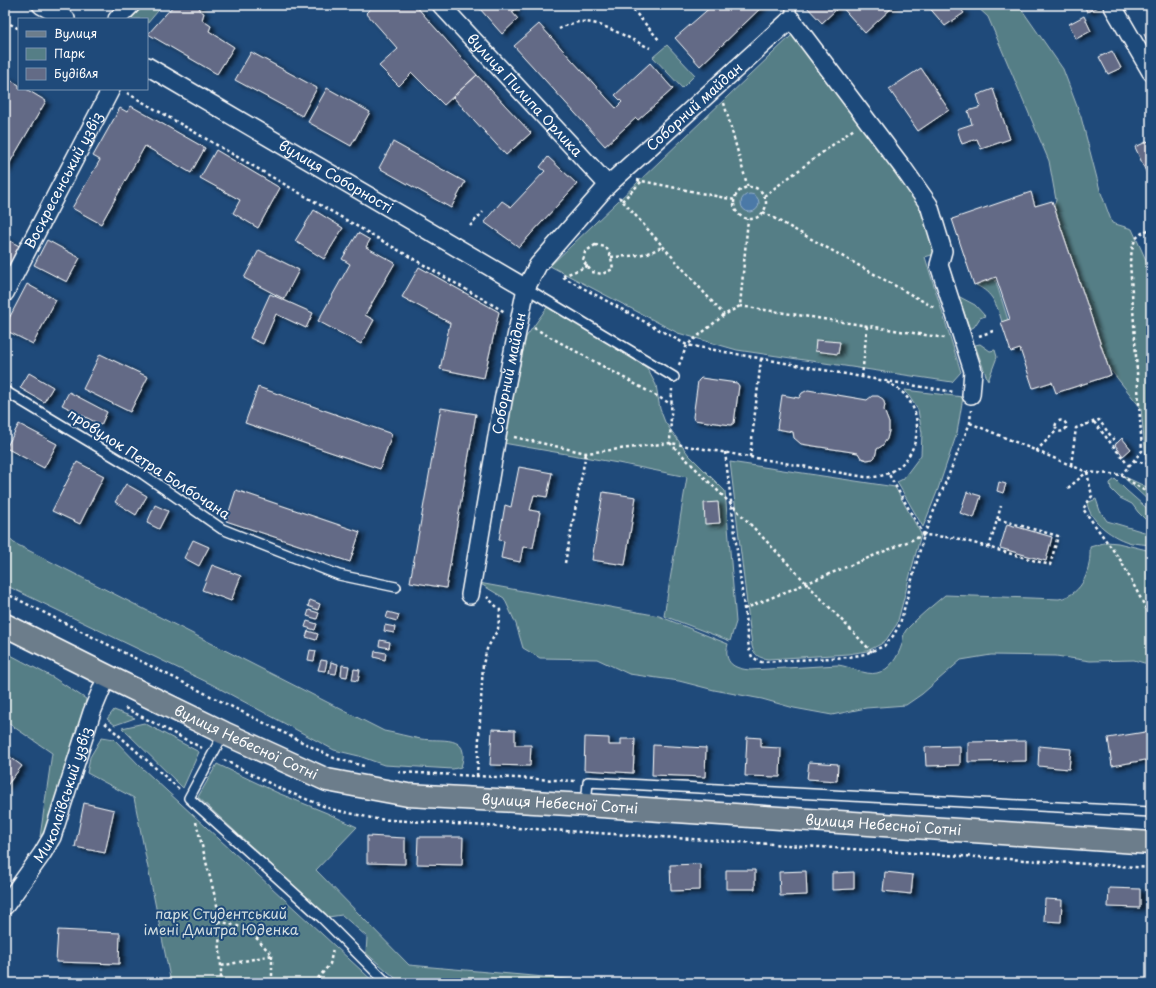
<svg xmlns="http://www.w3.org/2000/svg" width="1156" height="988" viewBox="0 0 1156 988" font-family="'Playpen Sans',sans-serif">
	<style>
		.green { fill: #557e86; stroke: #aabec2 }
		.water { fill: #4b79a7; stroke: #93afca }
		.building { fill: #636b86; stroke: #fff; filter: url(#shadow) }
		.lines { fill: none; stroke-linecap: round; stroke-linejoin: round }
		.lane-casing { stroke: #fff; stroke-width: 12 }
		.street-casing { stroke: #fff; stroke-width: 20 }
		.primary-casing { stroke: #fff; stroke-width: 25 }
		.path { stroke: #fff; stroke-width: 2.5; stroke-dasharray: 3 3; stroke-linecap: butt }
		.lane { stroke: #1f4a7a; stroke-width: 9 }
		.street { stroke: #1f4a7a; stroke-width: 17 }
		.primary { stroke: #6c7d8b; stroke-width: 22 }
		.labels { text-anchor: middle; stroke-width: 4; stroke-linejoin: round; paint-order: stroke }
		.street-label { font-size: 14px; fill: #fff; stroke: #1f4a7a }
		.park-label { font-size: 14px; fill: #d4dfe1; stroke: #1f4a7a }
	</style>
	<defs>
		<filter id="shadow"><feDropShadow dx="4.5" dy="2.5" stdDeviation="2" flood-color="#0009"/></filter>
	</defs>
	<rect width="100%" height="100%" fill="#1f4a7a"/>
	<filter id="ink" filterUnits="userSpaceOnUse"><feTurbulence type="fractalNoise" baseFrequency=".025" numOctaves="2"/><feDisplacementMap in="SourceGraphic" scale="8" xChannelSelector="R" yChannelSelector="G"/><feConvolveMatrix kernelMatrix="1 2 1 2 8 2 1 2 1" color-interpolation-filters="sRGB"/></filter>
	<g filter="url(#ink)">
		<path class="green" d="M 145,5 L 163,5 L 147,24 L 147,19 L 131,19 Z
			M 975,5 L 1016,5 L 1022,10 L 1063,69 L 1081,117 L 1100,190 L 1112,223 L 1132,229 L 1151,271 L 1151,460 L 1146,459 L 1141,408 L 1109,368 L 1054,206 L 1056,200 L 1049,161 L 988,17 Z
			M 793,34 L 925,207 L 938,253 L 925,257 L 961,372 L 952,382 L 737,350 L 678,333 L 550,266 Z
			M 667,45 L 695,75 L 682,88 L 653,57 Z
			M 995,279 L 1008,320 L 1002,322 C 997,305 993,293 976,285 Z
			M 958,296 L 975,305 L 985,316 L 980,318 L 974,327 L 970,329 Z
			M 548,306 L 647,368 L 656,385 L 660,409 L 665,422 L 688,454 L 725,491 L 736,622 L 730,641 L 664,616 L 687,477 L 618,463 L 503,443 L 526,337 Z
			M 980,344 L 990,351 L 995,350 L 997,357 L 988,381 L 975,345 Z
			M 905,390 L 963,397 L 957,433 L 937,492 L 923,527 L 897,482 L 903,479 L 921,455 L 922,433 L 918,410 Z
			M 730,462 L 895,487 L 921,534 L 897,624 L 886,640 L 881,644 L 867,651 L 848,654 L 768,659 C 759,658 754,655 752,646 Z
			M 1121,475 L 1151,489 L 1151,503 Z
			M 1115,479 L 1126,490 L 1151,512 L 1151,525 L 1138,512 L 1132,504 L 1120,498 L 1111,489 L 1110,483 Z
			M 1096,499 L 1100,511 L 1107,521 L 1151,534 L 1151,545 C 1145,544 1138,544 1132,543 C 1114,539 1090,522 1087,503 Z
			M 5,535 L 14,543 L 384,731 C 396,733 409,737 421,739 C 440,742 472,733 461,767 L 453,769 L 384,765 L 359,756 L 334,750 L 211,684 L 5,585 Z
			M 1107,542 L 1118,543 L 1151,551 L 1151,665 L 1134,660 L 1090,661 L 1056,656 L 991,655 L 961,660 L 922,694 L 906,705 L 866,708 L 832,715 L 794,708 L 762,699 L 714,690 L 679,681 L 629,674 L 597,659 L 540,658 L 523,648 L 516,624 L 504,598 L 479,583 L 659,616 L 728,644 C 723,663 734,669 751,670 L 838,665 C 849,666 866,676 877,673 C 890,670 898,657 902,644 C 903,640 903,634 906,630 C 918,617 932,606 945,595 L 1059,599 C 1084,594 1091,569 1090,547 Z
			M 5,652 L 54,678 L 86,699 L 82,721 L 47,827 L 40,837 L 52,753 L 5,721 Z
			M 114,710 L 135,718 L 115,725 L 107,719 Z
			M 144,723 L 199,752 L 183,788 L 122,728 Z
			M 102,737 L 114,739 L 141,767 L 375,983 L 171,983 L 134,798 L 87,773 L 90,757 Z
			M 217,764 L 278,793 L 327,813 L 357,827 L 316,870 L 409,965 L 612,983 L 430,981 L 427,983 L 401,983 L 366,953 L 367,937 L 342,915 L 328,917 L 198,797 Z"/>
		<path class="water" d="M741 203a9 9 0 1 1 18 0a9 9 0 1 1-18 0Z"/>
		<path class="building" d="M 174,5 L 201,5 L 199,10 L 204,13 L 202,20 L 211,26 L 209,31 L 234,47 L 217,74 L 148,34 Z
			M 374,5 L 415,5 L 477,75 L 444,105 L 412,73 L 399,86 L 379,66 L 398,49 L 366,13 Z
			M 484,5 L 513,5 L 516,9 L 512,12 L 518,19 L 502,34 L 480,9 Z
			M 713,5 L 764,5 L 700,66 L 675,38 Z
			M 805,5 L 835,5 L 838,8 L 822,23 Z
			M 840,5 L 895,5 L 865,33 Z
			M 927,5 L 957,5 L 964,13 L 945,26 Z
			M 1084,5 L 1097,5 L 1098,7 L 1087,12 Z
			M 1084,16 L 1091,31 L 1076,39 L 1069,24 Z
			M 539,24 L 616,108 L 622,102 L 615,95 L 650,63 L 673,89 L 638,120 L 636,118 L 605,146 L 514,46 Z
			M 1151,30 L 1151,48 L 1150,48 L 1144,34 Z
			M 1112,51 L 1121,68 L 1108,74 L 1099,57 Z
			M 251,52 L 317,88 L 302,116 L 235,80 Z
			M 921,68 L 949,110 L 918,131 L 889,89 Z
			M 477,75 L 531,133 L 506,155 L 453,97 Z
			M 5,77 L 19,85 L 19,89 L 26,89 L 46,101 L 5,171 Z
			M 327,88 L 370,112 L 351,146 L 308,122 Z
			M 993,89 L 1010,139 L 981,149 L 977,139 L 962,144 L 957,129 L 972,124 L 968,111 L 981,107 L 977,95 Z
			M 131,106 L 205,148 L 191,173 L 145,146 L 101,224 L 72,208 L 100,160 L 93,156 L 120,108 L 127,112 Z
			M 1151,140 L 1151,183 L 1135,147 Z
			M 393,142 L 465,182 L 451,208 L 379,168 Z
			M 216,150 L 280,188 L 258,228 L 233,213 L 240,200 L 200,178 Z
			M 548,157 L 577,184 L 519,247 L 484,222 L 502,201 L 511,207 L 545,171 L 540,167 Z
			M 1031,192 L 1035,206 L 1052,201 L 1111,375 L 1056,393 L 1052,382 L 1033,388 L 1020,349 L 1011,352 L 1001,322 L 1010,319 L 996,277 L 974,285 L 952,219 Z
			M 314,210 L 343,228 L 324,259 L 295,241 Z
			M 358,233 L 370,240 L 366,247 L 395,263 L 365,315 L 374,320 L 361,344 L 318,321 L 350,264 L 342,259 Z
			M 5,238 L 21,247 L 5,274 Z
			M 47,240 L 80,258 L 67,282 L 34,265 Z
			M 259,250 L 299,270 L 284,299 L 244,278 Z
			M 419,267 L 499,312 L 484,378 L 440,369 L 450,323 L 402,297 Z
			M 27,284 L 56,300 L 33,344 L 5,330 L 5,326 Z
			M 270,294 L 313,313 L 306,328 L 276,314 L 263,344 L 250,338 Z
			M 816,340 L 840,342 L 838,354 L 815,351 Z
			M 100,354 L 148,377 L 130,412 L 83,389 Z
			M 29,373 L 53,387 L 44,402 L 20,388 Z
			M 701,378 L 737,383 L 739,386 L 734,423 L 731,425 L 694,420 L 693,417 L 698,381 Z
			M 258,387 L 392,434 L 380,469 L 245,423 Z
			M 808,390 L 867,400 L 872,396 L 878,396 L 883,399 L 885,405 L 884,410 L 889,423 L 889,431 L 887,439 L 882,446 L 877,449 L 875,457 L 873,459 L 867,460 L 861,458 L 858,453 L 801,444 L 794,438 L 793,432 L 777,429 L 782,395 L 799,398 L 802,393 Z
			M 69,392 L 107,412 L 101,425 L 62,405 Z
			M 441,408 L 476,414 L 446,588 L 410,582 Z
			M 19,424 L 57,444 L 44,468 L 6,448 Z
			M 1122,438 L 1131,449 L 1123,456 L 1115,445 Z
			M 77,462 L 104,476 L 80,524 L 52,511 Z
			M 519,467 L 552,473 L 547,497 L 534,495 L 530,510 L 540,512 L 533,548 L 523,547 L 520,562 L 501,558 L 504,541 L 499,540 L 505,505 L 511,507 Z
			M 999,482 L 1006,484 L 1003,493 L 997,491 Z
			M 126,484 L 147,496 L 136,515 L 115,502 Z
			M 236,490 L 360,532 L 350,562 L 226,521 Z
			M 603,492 L 636,497 L 625,565 L 592,560 Z
			M 967,492 L 981,496 L 974,518 L 960,513 Z
			M 718,502 L 720,523 L 705,524 L 704,503 Z
			M 155,505 L 168,511 L 159,529 L 147,523 Z
			M 1007,524 L 1052,537 L 1046,561 L 1000,548 Z
			M 193,540 L 209,547 L 199,566 L 184,558 Z
			M 212,565 L 241,576 L 231,601 L 202,590 Z
			M 310,600 L 320,604 L 318,610 L 308,606 Z
			M 309,610 L 319,613 L 317,619 L 307,616 Z
			M 388,612 L 399,615 L 397,621 L 386,618 Z
			M 307,621 L 317,624 L 315,630 L 305,627 Z
			M 385,625 L 395,627 L 394,633 L 384,631 Z
			M 308,631 L 318,634 L 316,640 L 306,637 Z
			M 380,640 L 390,642 L 389,648 L 379,646 Z
			M 310,650 L 316,651 L 314,661 L 308,660 Z
			M 375,651 L 386,653 L 385,660 L 374,657 Z
			M 321,660 L 327,661 L 325,671 L 318,670 Z
			M 331,662 L 338,664 L 336,674 L 329,673 Z
			M 342,665 L 349,666 L 347,677 L 341,676 Z
			M 354,669 L 360,670 L 358,681 L 352,680 Z
			M 492,729 L 515,730 L 515,745 L 531,745 L 530,766 L 490,765 Z
			M 1151,731 L 1151,759 L 1112,766 L 1108,738 Z
			M 585,737 L 609,738 L 609,745 L 621,745 L 621,739 L 635,739 L 633,773 L 584,770 Z
			M 747,737 L 761,738 L 761,747 L 781,748 L 780,777 L 745,776 Z
			M 1026,741 L 1026,761 L 968,762 L 968,742 Z
			M 653,745 L 706,748 L 705,777 L 652,775 Z
			M 960,746 L 960,765 L 926,766 L 925,747 Z
			M 1039,746 L 1071,749 L 1069,769 L 1038,766 Z
			M 5,753 L 22,766 L 5,788 Z
			M 809,762 L 838,764 L 837,781 L 807,779 Z
			M 84,803 L 114,810 L 105,853 L 75,847 Z
			M 367,836 L 405,838 L 405,864 L 367,863 Z
			M 418,837 L 463,837 L 462,865 L 417,864 Z
			M 700,864 L 700,890 L 671,891 L 670,865 Z
			M 726,870 L 755,870 L 755,889 L 726,889 Z
			M 806,871 L 807,895 L 780,896 L 779,872 Z
			M 854,872 L 854,889 L 832,890 L 832,873 Z
			M 885,872 L 913,875 L 911,894 L 883,891 Z
			M 1109,888 L 1140,889 L 1140,908 L 1108,907 Z
			M 1045,899 L 1062,900 L 1061,922 L 1044,921 Z
			M 58,930 L 120,933 L 119,964 L 56,962 Z"/>
		<g class="lines">
			<defs>
				<path id="lane" d="M 791,19 L 791,5
					M 526,288 L 674,377
					M 5,391 L 143,474 L 222,529 L 339,575 L 396,587
					M 224,733 L 189,798 L 322,918 L 387,983
					M 586,805 L 588,782 L 1151,812"/>
				<g id="street">
					<path d="M 41,5 L 66,19"/>
					<path id="s1" d="M 441,5 L 608,185"/>
					<path d="M 1112,5 L 1151,72"/>
					<path d="M 117,19 L 131,5"/>
					<path id="s2" d="M 147,66 L 526,288"/>
					<path id="s3" d="M 5,293 L 111,89"/>
					<path id="s4" d="M 470,595 L 503,401 L 526,288 L 538,265 L 608,185 L 791,19 L 903,168 L 929,205 L 943,251 L 939,265 L 973,371 L 971,395"/>
					<path id="s5" d="M 5,906 L 42,854 L 52,837 L 92,712 L 107,676"/>
				</g>
				<g id="primary">
					<path id="s6" d="M 5,625 L 107,676 L 224,733 L 327,780 L 408,795 L 586,805 L 1151,843"/>
				</g>
			</defs>
			<use href="#lane" class="lane-casing"/>
			<use href="#street" class="street-casing"/>
			<use href="#primary" class="primary-casing"/>
			<path class="path" d="M 629,5 L 660,41
				M 5,21 L 19,29
				M 559,29 C 565,26 573,22 580,22 C 600,20 631,40 650,48
				M 127,93 L 505,312
				M 724,103 L 748,188
				M 637,180 L 735,200
				M734 203a16 16 0 1 1 32 0a16 16 0 1 1-32 0Z
				M 764,196 L 854,129
				M 619,197 L 724,315
				M 622,201 L 642,181
				M 763,212 L 935,308
				M 470,226 L 483,212
				M 595,245 L 606,247 L 611,257 L 613,269 L 602,274 L 592,272 L 583,261 L 585,252 Z
				M 611,257 C 629,256 648,256 663,246
				M 563,276 L 588,266
				M 563,277 L 687,345 L 724,315 L 740,306 L 748,219
				M 740,306 L 945,338
				M 534,328 L 671,404
				M 979,336 L 996,330
				M 679,365 L 687,345 L 862,377 L 954,392
				M 862,377 L 867,326
				M1055.5 426a5.5 5.5 0 1 1 11 0a5.5 5.5 0 1 1-11 0Z
				M 1094,422 L 1129,466
				M 970,423 L 1087,472 L 1121,475 L 1151,495
				M 514,437 L 586,453 L 670,443 L 672,389
				M 1036,451 L 1057,430
				M 725,452 L 749,649 L 752,657 L 761,662 L 849,657 L 865,654 L 884,646 L 893,636 L 900,624 L 924,535 L 888,473
				M 750,457 L 761,359
				M 1134,461 L 1151,464
				M 1071,465 L 1076,428 L 1099,420 L 1116,443
				M 1087,472 L 1092,496 L 1083,509 L 1121,561 L 1151,618
				M 1121,475 L 1142,451 L 1130,261 C 1134,242 1132,237 1150,229
				M 1068,488 L 1087,472
				M 924,535 L 970,423 L 971,410
				M 989,548 L 1001,506
				M 565,563 L 586,453
				M 5,593 L 334,758 L 364,766
				M 744,609 L 924,535 L 956,538 L 1050,565 L 1058,536 L 997,519
				M 872,652 L 731,504 L 670,443 L 865,477 C 920,481 938,403 886,382
				M 125,708 L 202,748
				M 105,723 L 179,789
				M 224,760 L 281,789 L 331,809 L 376,819 L 1151,868
				M 398,772 L 575,781
				M 477,776 L 483,664 L 487,649 L 498,629 L 500,610 L 487,597
				M 196,822 L 217,905 L 221,966 L 221,983
				M 219,921 L 248,929 L 272,955 L 221,966
				M 272,955 L 272,983
				M 314,983 L 330,964 L 333,948"/>
			<use href="#lane" class="lane"/>
			<use href="#street" class="street"/>
			<use href="#primary" class="primary"/>
		</g>
	</g>
	<g class="labels">
		<g class="street-label">
			<text dy="5" stroke="none"><textPath href="#s1" startOffset="123">вулиця Пилипа Орлика</textPath></text>
			<text dy="5" stroke="none"><textPath href="#s4" startOffset="561">Соборний майдан</textPath></text>
			<text dy="5" stroke="none"><textPath href="#s2" startOffset="219">вулиця Соборності</textPath></text>
			<text dy="5" stroke="none"><textPath href="#s3" startOffset="127">Воскресенський узвіз</textPath></text>
			<text dy="5" stroke="none"><textPath href="#s4" startOffset="225">Соборний майдан</textPath></text>
			<text transform="translate(149 464) rotate(33)" y="5">провулок Петра Болбочана</text>
			<text dy="5" stroke="none"><textPath href="#s6" startOffset="268">вулиця Небесної Сотні</textPath></text>
			<text dy="5" stroke="none"><textPath href="#s5" startOffset="127">Миколаївський узвіз</textPath></text>
			<text dy="5" stroke="none"><textPath href="#s6" startOffset="592">вулиця Небесної Сотні</textPath></text>
			<text dy="5" stroke="none"><textPath href="#s6" startOffset="916">вулиця Небесної Сотні</textPath></text>
		</g>
		<g class="park-label">
			<text x="221" y="919">парк Студентський<tspan x="221" dy="16">імені Дмитра Юденка</tspan></text>
		</g>
	</g>
	<rect width="1156" height="988" fill="none" stroke="#1f4a7a" stroke-width="20"/>
	<rect x="10" y="10" width="1136" height="968" fill="none" stroke="#fff" stroke-width="1.5" filter="url(#ink)"/>
	<rect x="18" y="18" width="130" height="72" fill="#1f4a7a" stroke="#7992af"/>
	<rect x="26" y="31" width="20" height="6" fill="#6c7d8b" stroke="#7992af"/>
	<text x="54" y="38" font-size="12" fill="#ffffff">Вулиця</text>
	<rect x="26" y="48" width="20" height="12" fill="#557e86" stroke="#7992af"/>
	<text x="54" y="58" font-size="12" fill="#ffffff">Парк</text>
	<rect x="26" y="68" width="20" height="12" fill="#636b86" stroke="#7992af"/>
	<text x="54" y="78" font-size="12" fill="#ffffff">Будівля</text>
</svg>
